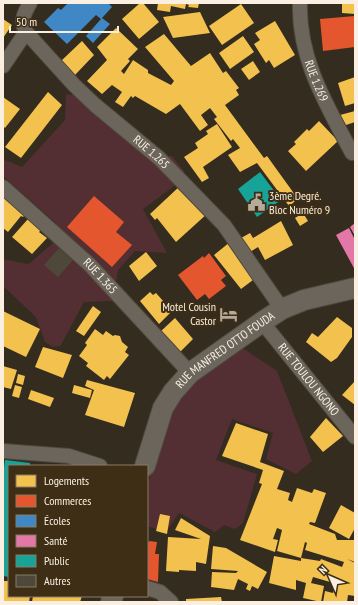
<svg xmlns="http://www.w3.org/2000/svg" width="358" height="605" viewBox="0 0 358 605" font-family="'PT Sans Narrow',sans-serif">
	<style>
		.green { fill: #532f33 }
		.homes { fill: #f2c14e }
		.shops { fill: #e4572e }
		.schools { fill: #3f88c5 }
		.health { fill: #e377a8 }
		.public { fill: #17a398 }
		.building { fill: #4d483a }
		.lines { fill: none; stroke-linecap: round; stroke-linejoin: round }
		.street-casing { stroke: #50483d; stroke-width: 16 }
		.secondary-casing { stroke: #50483d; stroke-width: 22 }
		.street { stroke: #6b655b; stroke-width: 14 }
		.secondary { stroke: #6b655b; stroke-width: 20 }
		.labels { text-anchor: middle; stroke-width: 4; stroke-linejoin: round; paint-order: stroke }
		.street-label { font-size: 12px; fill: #faefe1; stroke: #3d2e15 }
		.poi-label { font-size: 12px; fill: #faefe1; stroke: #3d2e15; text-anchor: start }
	</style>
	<rect width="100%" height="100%" fill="#342c1e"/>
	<path class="green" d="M 66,94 L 73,95 L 132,125 L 153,157 L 172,156 L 184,171 L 185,178 L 143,209 L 167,253 L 135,251 L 118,270 L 113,301 L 84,302 L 62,343 L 60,346 L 53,347 L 45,342 L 36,317 L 3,286 L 3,259 L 27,264 L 30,263 L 53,243 L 57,224 L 3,176 L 3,159 L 22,167 L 65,120 Z
		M 241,347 L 277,371 L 312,461 L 296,474 L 266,459 L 273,433 L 232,419 L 216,460 L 257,474 L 243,523 L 235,529 L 224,525 L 215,532 L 179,513 L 166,532 L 147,526 L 147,488 L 165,414 L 187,385 Z"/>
	<path class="homes" d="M 140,3 L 143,3 L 159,22 L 139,39 L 122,19 Z
		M 158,3 L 199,3 L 198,8 L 188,7 L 189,5 L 186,4 L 185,9 L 171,6 L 170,12 L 157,10 Z
		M 241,4 L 254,23 L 222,45 L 209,26 Z
		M 342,4 L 355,4 L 355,14 L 342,13 Z
		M 200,12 L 210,33 L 173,38 L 163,17 Z
		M 3,19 L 12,25 L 3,38 Z
		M 275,21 L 295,55 L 274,68 L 269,60 L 266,63 L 254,44 L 260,40 L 255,33 Z
		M 116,28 L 138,49 L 128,59 L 130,61 L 121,71 L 124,74 L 133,60 L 148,70 L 148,73 L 171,85 L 174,81 L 145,47 L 164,34 L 191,66 L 210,53 L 223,73 L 226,71 L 239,88 L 236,90 L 239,95 L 225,105 L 264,158 L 267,156 L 298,199 L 289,206 L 257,163 L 240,172 L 228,155 L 240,148 L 233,139 L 231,141 L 214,119 L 217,117 L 210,108 L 201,115 L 208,125 L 200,131 L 180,104 L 166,114 L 135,96 L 133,98 L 131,96 L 123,107 L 115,102 L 122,92 L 112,85 L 102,94 L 87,81 L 107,60 L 97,47 Z
		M 243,36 L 254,52 L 230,69 L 219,53 Z
		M 82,41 L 94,55 L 75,75 L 61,61 Z
		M 253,61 L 260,72 L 249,80 L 241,69 Z
		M 355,77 L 355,103 L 345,106 L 338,83 Z
		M 48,92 L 62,105 L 21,158 L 5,147 Z
		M 3,97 L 20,109 L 5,128 L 3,126 Z
		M 355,111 L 355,122 L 346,125 L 340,115 Z
		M 319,121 L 338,141 L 306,171 L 288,151 L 296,144 L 294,142 L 307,129 L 309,131 Z
		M 217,124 L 232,147 L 203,167 L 209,178 L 202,182 L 184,157 L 198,148 L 195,143 L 208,134 L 206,131 Z
		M 181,185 L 208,213 L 176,242 L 157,218 L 155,220 L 150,214 Z
		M 7,193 L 27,212 L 23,217 L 21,216 L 8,232 L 3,228 L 3,197 Z
		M 303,213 L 308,221 L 300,226 L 295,218 Z
		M 28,219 L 41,230 L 39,232 L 47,238 L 32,254 L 12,237 Z
		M 281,221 L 293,245 L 265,260 L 258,247 L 250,252 L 241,238 L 250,233 L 253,238 Z
		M 230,242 L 257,277 L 241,289 L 214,255 Z
		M 146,252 L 157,266 L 139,281 L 129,266 Z
		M 150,292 L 153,295 L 156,293 L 172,311 L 159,324 L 140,301 Z
		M 93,306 L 101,312 L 84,336 L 76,331 Z
		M 3,311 L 40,329 L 26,357 L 3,346 Z
		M 337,317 L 352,328 L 352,337 L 337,358 L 331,362 L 306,342 L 312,333 L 318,337 Z
		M 175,318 L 193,339 L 179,353 L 160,332 Z
		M 95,329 L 103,335 L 106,331 L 113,336 L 115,335 L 120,336 L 122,342 L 128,347 L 125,352 L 129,355 L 110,379 L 107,376 L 104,380 L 86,366 L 88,363 L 79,356 L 87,345 L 85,343 Z
		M 43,347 L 72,355 L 63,378 L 35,367 Z
		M 3,366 L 17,370 L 11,389 L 3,387 Z
		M 18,374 L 25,376 L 23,385 L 16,383 Z
		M 87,380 L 135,393 L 124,427 L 85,415 L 94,390 L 85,386 Z
		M 355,381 L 355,405 L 342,395 Z
		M 15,385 L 22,387 L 19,398 L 12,396 Z
		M 74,385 L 92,390 L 90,398 L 72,393 Z
		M 31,390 L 54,398 L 50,407 L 28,399 Z
		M 326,418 L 343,436 L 323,452 L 310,437 Z
		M 236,423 L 268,434 L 260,462 L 284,471 L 277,489 L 290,493 L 288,500 L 292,502 L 297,488 L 312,493 L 314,489 L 326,493 L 315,523 L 310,522 L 309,524 L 335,534 L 337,540 L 355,540 L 355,562 L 347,559 L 355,563 L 355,596 L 348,595 L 347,602 L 323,602 L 325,591 L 333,593 L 337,581 L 331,578 L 330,582 L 313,577 L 311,583 L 324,586 L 321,602 L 303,598 L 306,583 L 296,580 L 296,590 L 269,583 L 274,556 L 301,561 L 301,558 L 320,561 L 321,559 L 342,567 L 344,562 L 305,550 L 307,543 L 305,542 L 301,558 L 277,551 L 282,530 L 277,528 L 273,539 L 278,540 L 275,552 L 240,540 L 262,484 L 259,483 L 263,470 L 222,456 Z
		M 341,505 L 355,513 L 355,528 L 349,539 L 329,528 Z
		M 160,514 L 170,516 L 167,534 L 156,531 Z
		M 181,518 L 210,536 L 206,564 L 196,562 L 196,571 L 179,570 L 179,572 L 166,571 L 168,537 L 201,539 L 175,530 Z
		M 213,546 L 226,548 L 267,572 L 258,589 L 252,586 L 250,591 L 246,589 L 248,584 L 238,579 L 234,590 L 211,587 L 212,572 L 236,573 L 238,571 L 211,569 Z
		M 3,581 L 9,581 L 9,596 L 30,596 L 29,602 L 3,602 Z
		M 33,596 L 82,596 L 80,602 L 32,602 Z
		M 221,597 L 222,602 L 186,602 L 186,599 Z"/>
	<path class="shops" d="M 355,16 L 355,47 L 323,51 L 320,19 Z
		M 94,196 L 124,222 L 116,232 L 132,245 L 112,267 L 67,227 Z
		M 209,253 L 226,276 L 221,280 L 226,286 L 209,299 L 205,294 L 197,300 L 178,275 L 203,256 L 204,258 Z
		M 149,541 L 157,542 L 155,554 L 159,554 L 158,582 L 147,579 L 147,546 Z"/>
	<path class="schools" d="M 68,3 L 108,3 L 112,7 L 102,18 L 110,24 L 93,43 L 86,36 L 101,19 L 96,15 L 67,44 L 44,22 L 58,8 L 61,10 Z"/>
	<path class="health" d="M 355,223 L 355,236 L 350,227 Z
		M 349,228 L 355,240 L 355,270 L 336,235 Z"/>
	<path class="public" d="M 260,172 L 281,200 L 257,217 L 238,189 Z
		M 5,460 L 30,463 L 30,466 L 9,466 L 9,577 L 3,576 L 3,475 Z"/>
	<path class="building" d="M 59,248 L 73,260 L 58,277 L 44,265 Z"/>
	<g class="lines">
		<defs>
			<g id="street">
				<path id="s1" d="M 30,3 C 24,14 20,20 26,32 L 74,85 L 95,105 L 159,158 L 224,225 L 282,309"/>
				<path id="s2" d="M 300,3 C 298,58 327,106 352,153"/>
				<path d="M 3,66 L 26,32"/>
				<path id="s3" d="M 3,187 L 90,265 L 190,373"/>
				<path id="s4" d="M 262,322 L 355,437"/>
				<path d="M 3,451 L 69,456 L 100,466"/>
				<path d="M 147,588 L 160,592 L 171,602"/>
			</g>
			<g id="secondary">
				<path id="s5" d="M 145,466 L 163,408 L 173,392 L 190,373 L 262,322 L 282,309 L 304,300 L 355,288"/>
				<path d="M 111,602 L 113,596"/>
			</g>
		</defs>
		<use href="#street" class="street-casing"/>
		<use href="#secondary" class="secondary-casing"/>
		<use href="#street" class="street"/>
		<use href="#secondary" class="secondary"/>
	</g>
	<defs>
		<symbol id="civic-bare" viewBox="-9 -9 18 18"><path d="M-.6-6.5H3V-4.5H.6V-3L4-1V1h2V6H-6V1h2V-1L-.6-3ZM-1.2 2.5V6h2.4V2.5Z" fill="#b5ab9d" stroke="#3d2e15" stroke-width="2.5" paint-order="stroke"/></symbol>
		<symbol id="hotel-bare" viewBox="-9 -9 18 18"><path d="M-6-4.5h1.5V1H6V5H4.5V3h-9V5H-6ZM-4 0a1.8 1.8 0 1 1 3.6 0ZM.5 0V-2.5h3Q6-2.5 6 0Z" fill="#b5ab9d" stroke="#3d2e15" stroke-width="2.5" paint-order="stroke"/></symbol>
	</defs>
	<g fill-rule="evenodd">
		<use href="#civic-bare" x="244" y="190" width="25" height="25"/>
		<use href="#hotel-bare" x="216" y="302" width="25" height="25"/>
	</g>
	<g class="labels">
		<g class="street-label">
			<text dy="4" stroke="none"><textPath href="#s2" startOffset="80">RUE 1.269</textPath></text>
			<text dy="4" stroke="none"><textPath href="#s1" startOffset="205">RUE 1.265</textPath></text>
			<text dy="4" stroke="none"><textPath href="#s3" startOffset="132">RUE 1.365</textPath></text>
			<text dy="4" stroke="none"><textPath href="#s5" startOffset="147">RUE MANFRED OTTO FOUDA</textPath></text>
			<text dy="4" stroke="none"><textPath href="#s4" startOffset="74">RUE TOULOU NGONO</textPath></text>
		</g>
		<g class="poi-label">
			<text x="269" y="200">3ème Degré.<tspan x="269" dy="14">Bloc Numéro 9</tspan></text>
			<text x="216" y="311" text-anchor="end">Motel Cousin<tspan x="216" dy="14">Castor</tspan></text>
		</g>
	</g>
	<rect width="358" height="605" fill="none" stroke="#faefe1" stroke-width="8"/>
	<rect x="8" y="465" width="140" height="132" fill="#3d2e15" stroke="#897b67"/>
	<rect x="16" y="475" width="20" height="12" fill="#f2c14e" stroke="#897b67"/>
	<text x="44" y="485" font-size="12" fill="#faefe1">Logements</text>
	<rect x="16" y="495" width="20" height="12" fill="#e4572e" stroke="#897b67"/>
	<text x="44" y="505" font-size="12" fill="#faefe1">Commerces</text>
	<rect x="16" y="515" width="20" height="12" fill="#3f88c5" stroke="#897b67"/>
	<text x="44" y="525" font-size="12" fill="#faefe1">Écoles</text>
	<rect x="16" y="535" width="20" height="12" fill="#e377a8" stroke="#897b67"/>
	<text x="44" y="545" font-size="12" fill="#faefe1">Santé</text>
	<rect x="16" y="555" width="20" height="12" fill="#17a398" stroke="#897b67"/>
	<text x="44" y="565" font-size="12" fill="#faefe1">Public</text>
	<rect x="16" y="575" width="20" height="12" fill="#4d483a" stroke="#897b67"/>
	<text x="44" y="585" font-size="12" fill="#faefe1">Autres</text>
	<g transform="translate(330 577) rotate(315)" stroke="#3d2e15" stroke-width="3" paint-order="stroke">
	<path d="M0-3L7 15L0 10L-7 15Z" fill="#faefe1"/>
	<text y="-6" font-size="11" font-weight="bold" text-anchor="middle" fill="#faefe1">N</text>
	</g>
	<path d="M10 26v6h108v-6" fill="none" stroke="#faefe1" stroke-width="2"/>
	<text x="16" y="26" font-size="12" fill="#faefe1" stroke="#3d2e15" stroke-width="3" paint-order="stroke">50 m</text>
</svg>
